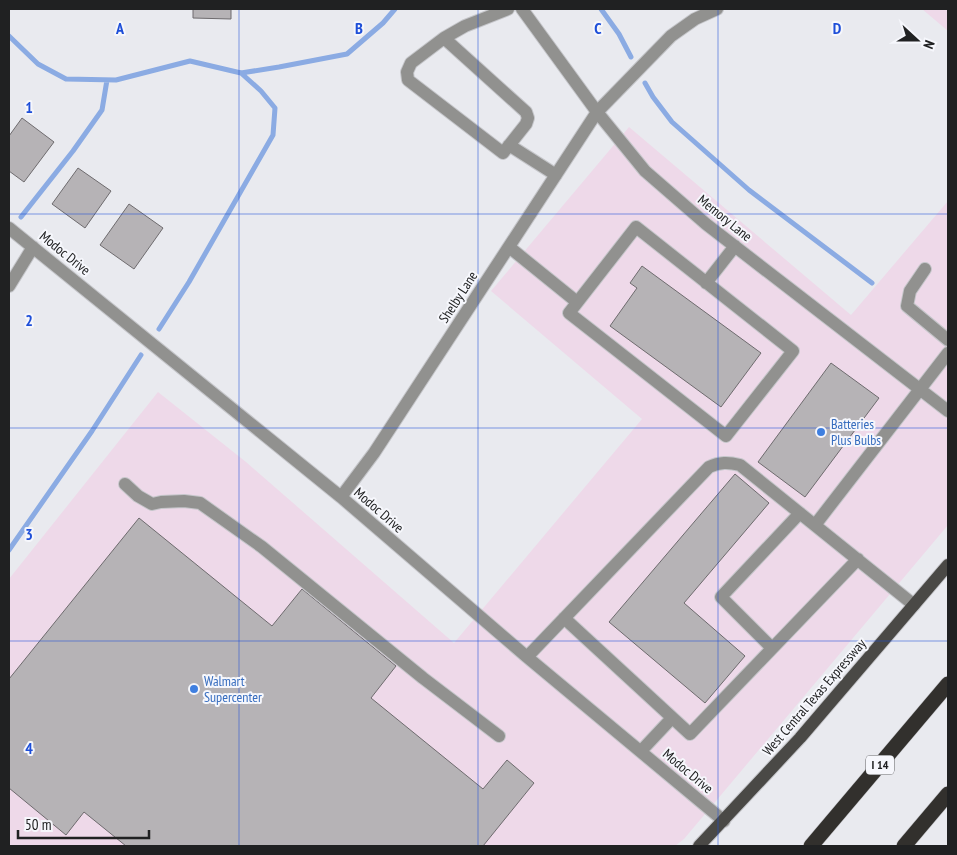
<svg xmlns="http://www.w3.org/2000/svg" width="957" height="855" viewBox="0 0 957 855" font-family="'PT Sans Narrow',sans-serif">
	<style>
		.commercial { fill: #eed9e9 }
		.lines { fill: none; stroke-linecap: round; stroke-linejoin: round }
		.stream { stroke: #8babe3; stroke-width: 5 }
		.building { fill: #b6b3b6; stroke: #6e6b6e }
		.minor-casing { stroke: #c5c6ca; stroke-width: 14 }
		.major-casing { stroke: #c5c6ca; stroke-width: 14 }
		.highway-casing { stroke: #c5c6ca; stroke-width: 16 }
		.minor { stroke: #91918f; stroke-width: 12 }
		.major { stroke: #4a4946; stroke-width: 12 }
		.highway { stroke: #32302d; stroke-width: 15 }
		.grid { fill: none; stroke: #1d4ed8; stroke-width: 1; stroke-opacity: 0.55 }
		.shop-dot { fill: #3f7fe0; stroke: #f6f7fc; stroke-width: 2 }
		.labels { text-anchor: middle; stroke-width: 4; stroke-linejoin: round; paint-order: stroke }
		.shield { fill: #f6f7fc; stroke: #606163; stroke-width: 1 }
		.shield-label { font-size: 12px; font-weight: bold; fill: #202122 }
		.street-label { font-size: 14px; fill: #202122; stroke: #f6f7fc }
		.shop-label { font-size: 14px; fill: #366cbe; stroke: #f6f7fc; text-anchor: start }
		.grid-label { font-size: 16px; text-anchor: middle; font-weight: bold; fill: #1d4ed8; stroke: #f6f7fc; stroke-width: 4; stroke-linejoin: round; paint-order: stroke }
	</style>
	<rect width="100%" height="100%" fill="#e9eaef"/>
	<path class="commercial" d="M 922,9 L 948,9 L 948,31 Z
		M 629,127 L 851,315 L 948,201 L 948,525 L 684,839 L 675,846 L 9,846 L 9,579 L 158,392 L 246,462 L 454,643 L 642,419 L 491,291 Z"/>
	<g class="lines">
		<path class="stream" d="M 601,9 L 619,34 L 631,57
			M 9,36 L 38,64 L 66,79 L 116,80 L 190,61 L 241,73 L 279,67 L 347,54 L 383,23 L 395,9
			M 645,83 L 653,97 L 672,122 L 749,190 L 872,283
			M 21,217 L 73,151 L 102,110 L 107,80
			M 159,329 L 189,282 L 273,135 L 275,108 L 261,91 L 241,73
			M 9,550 L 92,431 L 141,355"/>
	</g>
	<path class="building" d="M 193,9 L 231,9 L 231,19 L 193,18 Z
		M 22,118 L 54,142 L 24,182 L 9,171 L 9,136 Z
		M 78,168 L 111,191 L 85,228 L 52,204 Z
		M 129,204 L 163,228 L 134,269 L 100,245 Z
		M 642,266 L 761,353 L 721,407 L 610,326 L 637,288 L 630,283 Z
		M 831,363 L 879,398 L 805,497 L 758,462 Z
		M 735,474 L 769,503 L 684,603 L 745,656 L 705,703 L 609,622 Z
		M 139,518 L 272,626 L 302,589 L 396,666 L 371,698 L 483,789 L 507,760 L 534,783 L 483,846 L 126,846 L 84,812 L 66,835 L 9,788 L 9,679 Z"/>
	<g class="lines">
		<defs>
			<path id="minor" d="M 522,9 L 597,112 L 645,171 L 706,224 L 948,411
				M 444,38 L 526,112 L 528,118 L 526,124 L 503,153 L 408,80 L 407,72 L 411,63 L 444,38 L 465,26 L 508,9
				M 509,145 L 556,175
				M 636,227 L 793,351 L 726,436 L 569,313 Z
				M 9,228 L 341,497 L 527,657 L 724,821
				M 509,247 L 577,302
				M 925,269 L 910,291 L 907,306 L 948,340
				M 706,283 L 735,246
				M 9,286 L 33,247
				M 125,484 L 138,496 L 152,504 L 161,502 L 184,501 L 200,503 L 262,547 L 423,678 L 499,736
				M 341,497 L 374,453 L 597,112 L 671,36 L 695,19 L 717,9
				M 815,525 L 948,353
				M 564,618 L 690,734 L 858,559
				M 772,648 L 721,597 L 800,513
				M 527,657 L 709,467 C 720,462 728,462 740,465 L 914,605
				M 641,751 L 672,718"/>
			<path id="major" d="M 699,846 L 800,738 L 948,565"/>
			<path id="highway" d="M 811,846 L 948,684
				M 904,846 L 948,794"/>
		</defs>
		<use href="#minor" class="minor-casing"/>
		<use href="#major" class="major-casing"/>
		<use href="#highway" class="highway-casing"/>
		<use href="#minor" class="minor"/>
		<use href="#major" class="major"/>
		<use href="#highway" class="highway"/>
	</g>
	<path class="grid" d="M 239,9 L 239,846M 478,9 L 478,846M 718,9 L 718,846M 9,214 L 948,214M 9,428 L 948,428M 9,641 L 948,641"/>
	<g class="shop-dot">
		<circle cx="821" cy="432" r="5"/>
		<circle cx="194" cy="689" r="5"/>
	</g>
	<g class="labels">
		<rect class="shield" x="866" y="755.5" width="28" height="19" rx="4"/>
		<g class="shield-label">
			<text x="880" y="769">I 14</text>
		</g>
		<g class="street-label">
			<text transform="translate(725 218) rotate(39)" y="5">Memory Lane</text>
			<text transform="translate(65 253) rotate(39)" y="5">Modoc Drive</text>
			<text transform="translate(458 297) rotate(-57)" y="5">Shelby Lane</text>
			<text transform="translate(379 510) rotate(41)" y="5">Modoc Drive</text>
			<text transform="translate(814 697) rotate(-49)" y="5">West Central Texas Expressway</text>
			<text transform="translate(688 771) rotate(40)" y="5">Modoc Drive</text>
		</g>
		<g class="shop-label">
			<text x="831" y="429">Batteries<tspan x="831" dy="16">Plus Bulbs</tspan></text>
			<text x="204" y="686">Walmart<tspan x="204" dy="16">Supercenter</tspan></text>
		</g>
	</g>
	<g class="grid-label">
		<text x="120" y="34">A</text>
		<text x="359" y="34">B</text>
		<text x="598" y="34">C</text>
		<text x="837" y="34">D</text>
		<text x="29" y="113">1</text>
		<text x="29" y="326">2</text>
		<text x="29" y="540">3</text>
		<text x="29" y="754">4</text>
	</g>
	<rect width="957" height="855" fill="none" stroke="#202122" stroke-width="20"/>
	<g transform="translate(917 40) rotate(111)" stroke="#f6f7fc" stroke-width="4" paint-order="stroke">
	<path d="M0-4L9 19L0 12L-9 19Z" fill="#202122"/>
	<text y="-8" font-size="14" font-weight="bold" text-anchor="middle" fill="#202122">N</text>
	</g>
	<path d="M18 830v8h131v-8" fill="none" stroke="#202122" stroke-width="2.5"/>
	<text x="25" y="830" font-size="15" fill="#202122" stroke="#f6f7fc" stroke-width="4" paint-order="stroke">50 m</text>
</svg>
